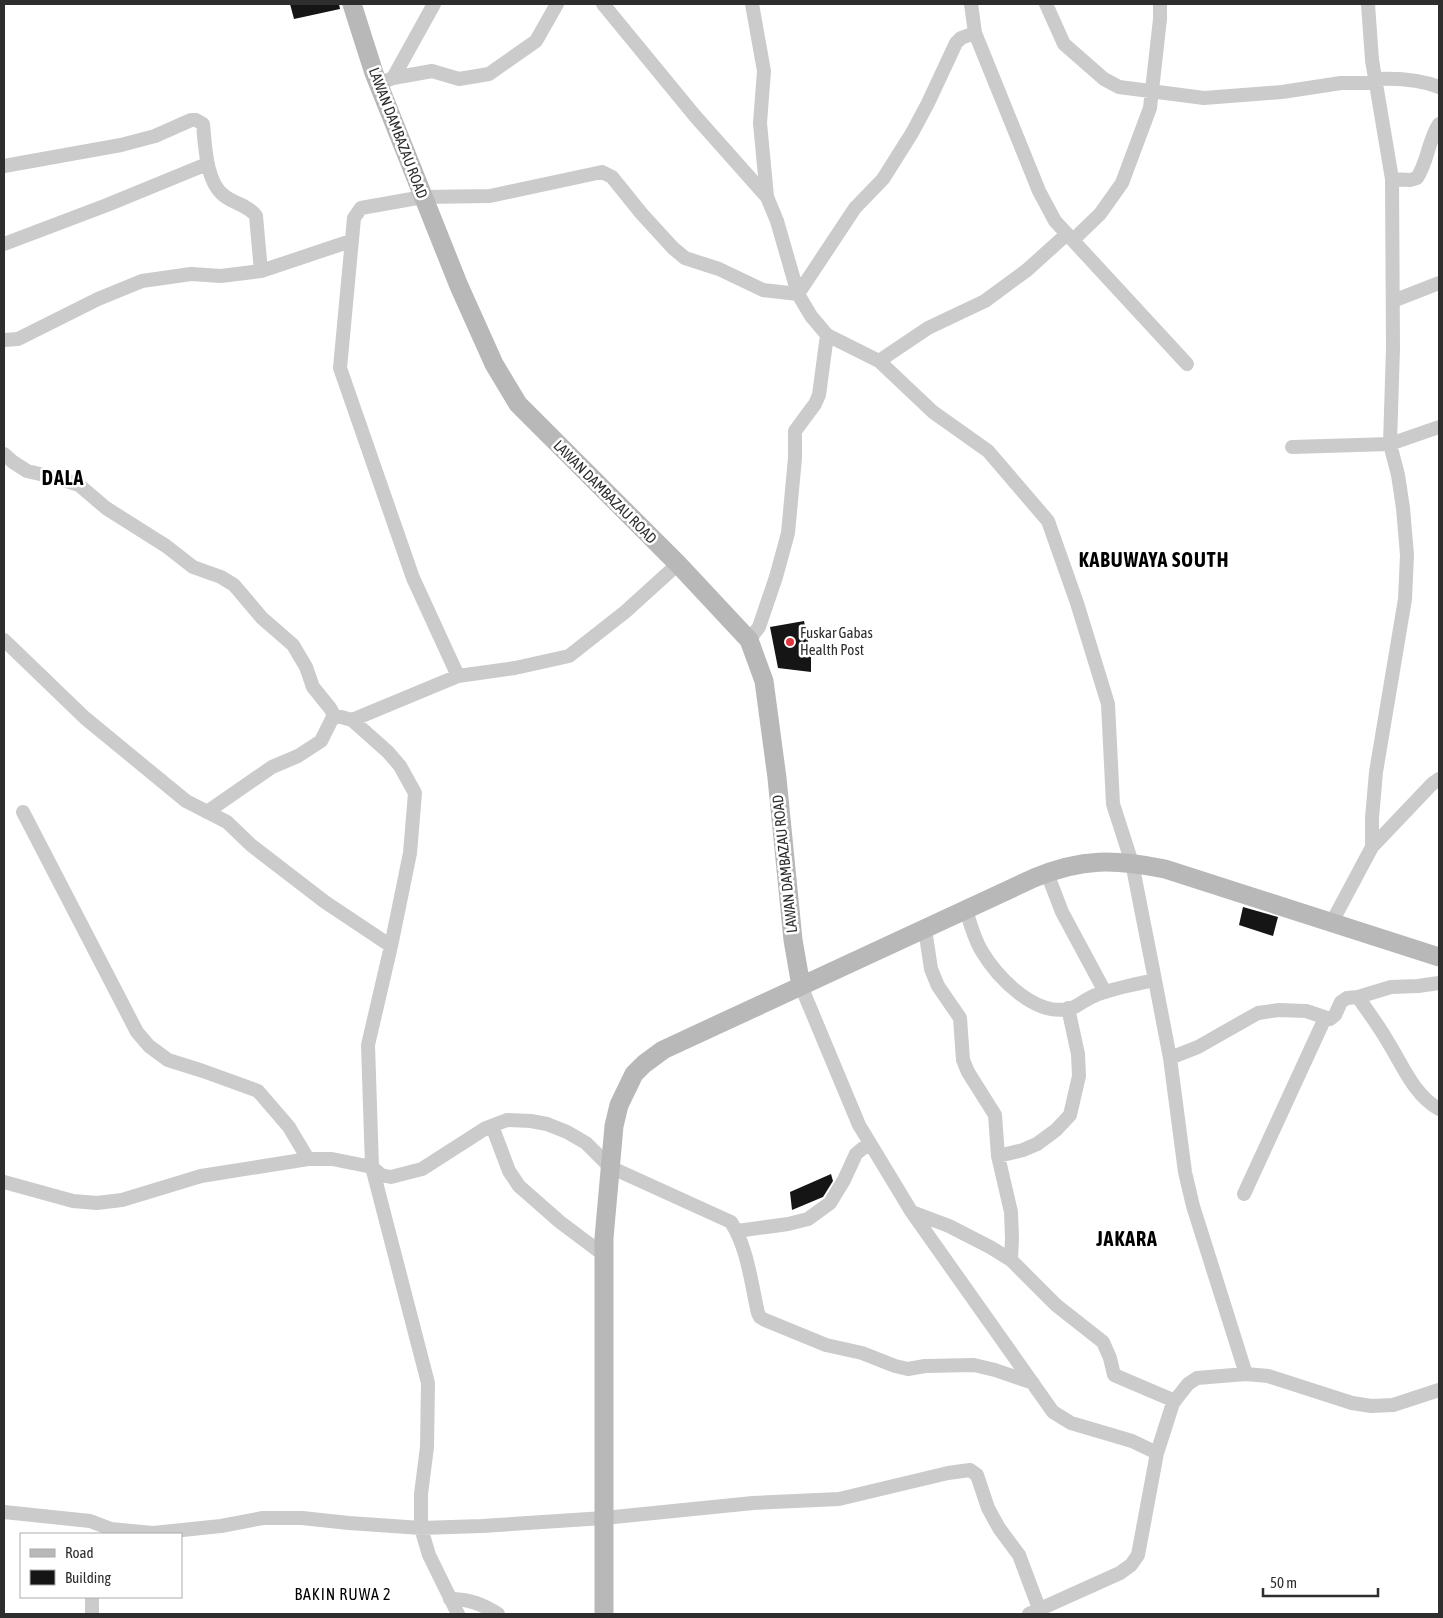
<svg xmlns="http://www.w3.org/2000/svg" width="1443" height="1618" viewBox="0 0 1443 1618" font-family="'Asap Condensed',sans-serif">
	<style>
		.building { fill: #151515 }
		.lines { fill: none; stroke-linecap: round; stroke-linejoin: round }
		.minor { stroke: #cbcbcb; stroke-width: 14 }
		.secondary { stroke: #b8b8b8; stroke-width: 19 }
		.poi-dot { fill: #e0363b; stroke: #fff; stroke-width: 2 }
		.labels { text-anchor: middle; stroke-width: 5; stroke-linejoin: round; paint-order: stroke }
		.street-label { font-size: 15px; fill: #2e2e2e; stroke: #fff }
		.poi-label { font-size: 15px; fill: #2e2e2e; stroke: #fff; text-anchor: start }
		.neighbourhood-label { font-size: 16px; letter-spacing: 1px; fill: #000; stroke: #fff }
		.district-label { font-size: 20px; font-weight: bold; letter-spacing: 1px; fill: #000; stroke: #fff }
	</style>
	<rect width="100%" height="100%" fill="#fff"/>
	<path class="building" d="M 290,4 L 339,4 L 340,9 L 294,19 Z
		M 804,621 L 811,656 L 811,672 L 778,668 L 770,627 Z
		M 1243,907 L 1278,917 L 1273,936 L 1239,925 Z
		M 831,1174 L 833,1181 L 823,1197 L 792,1210 L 790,1192 Z"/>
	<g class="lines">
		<path class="minor" d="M 603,4 L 695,116 L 767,197
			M 752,4 L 764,71 L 760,123 L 767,197 L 777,221 L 798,294 L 811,316 L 827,335 L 879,361 L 933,412 L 988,451 L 1048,521 L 1077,603 L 1108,704 L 1113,804 L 1132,863 L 1155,980 L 1170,1058 L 1185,1172 L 1193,1206 L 1246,1374
			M 971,4 L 975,33 L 1039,191 L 1055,221 L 1187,364
			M 1046,4 L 1064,44 L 1104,79 L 1119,87 L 1204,98 L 1282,92 L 1341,83 L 1377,83
			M 393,78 L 432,71 L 459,79 L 489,74 L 536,41 L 557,4
			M 1376,79 C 1397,78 1419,79 1439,87
			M 388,80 L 393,78 L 434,4
			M 4,166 L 121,145 L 155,136 L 191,120 L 196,120 L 203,124 C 205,145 206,185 226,197 C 236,204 249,206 256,216 L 261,271
			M 1392,179 L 1410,180 L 1417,178 C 1428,161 1428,141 1439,124
			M 1073,240 L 1100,214 L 1122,183 L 1150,108 L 1160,19 L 1160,4
			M 4,244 L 107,205 L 207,164
			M 798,294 L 855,208 L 883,179 L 912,133 L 928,103 L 956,43 L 961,38 L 975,33
			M 1393,301 L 1439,283
			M 4,340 L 18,339 L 98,299 L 142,281 L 191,274 L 221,276 L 261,271 L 351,241
			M 879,361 L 928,328 L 985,301 L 1027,270 L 1067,234
			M 1292,447 L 1390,444 L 1439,427
			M 4,454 L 13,462 L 27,471 L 61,479 L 79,485 L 106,508 L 166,546 L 193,567 L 221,577 L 234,585 L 262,618 L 293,645 L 306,667 L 313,687 L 330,708 L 334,715
			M 4,640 L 85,718 L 186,801 L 227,822 L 251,845 L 325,902 L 391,946
			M 749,640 L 759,627 L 776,577 L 788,533 L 795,458 L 795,431 L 815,404 L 819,395 L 827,335
			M 458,676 L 413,578 L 340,368 L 354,218 L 361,208 L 423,197 L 490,196 L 602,172 L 612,177 L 641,213 L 673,248 L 685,258 L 719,269 L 763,290 L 798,294
			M 352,720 L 388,752 L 400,766 L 415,793 L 410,853 L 391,946 L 368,1045 L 372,1167 L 428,1383 L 427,1447 L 421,1494 L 421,1528 L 429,1555 L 458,1614
			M 23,812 L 137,1032 L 149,1046 L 168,1060 L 203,1071 L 258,1091 L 289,1127 L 308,1159
			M 207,812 L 272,767 L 298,756 L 321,741 L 334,715 L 352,720 L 458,676 L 515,668 L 569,656 L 625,612 L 678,564
			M 1372,847 L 1432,784 L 1439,779
			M 1047,873 L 1062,912 L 1105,992
			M 966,910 C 970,923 974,938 981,950 C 997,977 1036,1019 1072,1008 C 1080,1005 1087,998 1096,995 C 1115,988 1135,984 1155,980
			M 1332,922 L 1372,847 L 1372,818 L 1376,772 L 1405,599 L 1407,555 L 1403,508 L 1398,475 L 1390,444 L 1393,348 L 1392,179 L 1372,60 L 1368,4
			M 925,929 L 931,969 L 938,986 L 960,1018 L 963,1060 L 968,1072 L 995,1115 L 998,1156 L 1011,1212 L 1012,1238 L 1011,1260
			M 801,986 L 859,1125 L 911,1211 L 1053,1412 L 1071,1423 L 1132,1441 L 1157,1453
			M 1358,997 C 1368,1012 1379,1026 1388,1042 C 1403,1066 1414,1095 1439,1109
			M 1170,1058 L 1198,1047 L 1258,1013 L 1279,1010 L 1306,1011 L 1330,1019 L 1335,1015 L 1341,1002 L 1347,998 L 1358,997 L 1391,987 L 1418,986 L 1439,983
			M 492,1126 L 509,1171 L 519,1186 L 560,1222 L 604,1255
			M 998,1156 L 1023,1150 L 1037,1144 L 1056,1130 L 1070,1115 L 1079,1076 L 1078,1054 L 1068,1008
			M 4,1182 L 73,1201 L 97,1203 L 122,1200 L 201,1176 L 308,1159 L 332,1159 L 372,1167 L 381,1175 L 391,1177 L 422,1169 L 486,1128 L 507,1120 L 531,1121 L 547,1124 L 567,1132 L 586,1143 L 610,1167 L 731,1222 C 748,1249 751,1283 758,1313 L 760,1317 L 765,1320 L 826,1345 L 862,1353 L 895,1366 L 908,1369 L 925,1366 L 974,1365 L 995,1370 L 1033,1383
			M 1244,1194 L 1325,1018
			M 912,1212 L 949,1226 L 990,1247 L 1011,1260 L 1056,1305 L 1103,1342 L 1110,1358 L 1114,1375 L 1175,1401
			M 737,1231 L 788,1224 L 808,1219 L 830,1203 L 844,1180 L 856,1154 L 869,1143
			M 4,1512 L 90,1521 L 111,1529 L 153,1533 L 221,1526 L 263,1518 L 302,1518 L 349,1523 L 421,1528 L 482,1526 L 604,1518 L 753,1503 L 839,1499 L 948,1473 L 970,1470 L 977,1475 L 988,1508 L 999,1528 L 1019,1555 L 1040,1611
			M 450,1599 C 469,1599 482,1604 498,1614
			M 92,1614 L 92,1597
			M 1029,1614 L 1120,1573 L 1131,1565 L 1138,1555 L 1157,1453 L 1173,1403 L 1188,1384 L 1197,1378 L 1246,1374 L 1268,1376 L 1352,1403 L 1371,1406 L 1393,1405 L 1439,1390"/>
		<path class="secondary" d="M 352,4 L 374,73 L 459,286 L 494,364 L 518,404 L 678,564 L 749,640 L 764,681 L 777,778 L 793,940 L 801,986
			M 604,1614 L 604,1238 L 614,1126 L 619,1105 L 634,1074 L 644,1064 L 663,1050 L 1034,878 C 1082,858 1115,859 1165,869 L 1439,957"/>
	</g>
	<circle class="poi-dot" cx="790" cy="642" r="5"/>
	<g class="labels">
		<g class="street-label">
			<text transform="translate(398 133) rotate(69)" y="5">LAWAN DAMBAZAU ROAD</text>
			<text transform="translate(605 492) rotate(45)" y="5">LAWAN DAMBAZAU ROAD</text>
			<text transform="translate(785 864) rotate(-96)" y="5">LAWAN DAMBAZAU ROAD</text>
		</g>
		<g class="poi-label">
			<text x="800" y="638">Fuskar Gabas<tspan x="800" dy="17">Health Post</tspan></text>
		</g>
		<g class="neighbourhood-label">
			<text x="343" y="1600">BAKIN RUWA 2</text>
		</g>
		<g class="district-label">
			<text x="63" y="485">DALA</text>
			<text x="1154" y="567">KABUWAYA SOUTH</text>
			<text x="1127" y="1246">JAKARA</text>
		</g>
	</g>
	<rect width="1443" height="1618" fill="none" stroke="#2e2e2e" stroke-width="10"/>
	<rect x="20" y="1533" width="162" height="65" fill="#ffffff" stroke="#ababab"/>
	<rect x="30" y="1549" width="25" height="8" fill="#b8b8b8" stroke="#ababab"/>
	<text x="65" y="1558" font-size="15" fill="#2e2e2e">Road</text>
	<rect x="30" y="1570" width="25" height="15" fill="#151515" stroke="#ababab"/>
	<text x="65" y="1583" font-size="15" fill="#2e2e2e">Building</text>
	<path d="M1263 1588v8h115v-8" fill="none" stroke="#2e2e2e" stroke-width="2.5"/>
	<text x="1270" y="1588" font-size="15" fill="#2e2e2e" stroke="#ffffff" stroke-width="4" paint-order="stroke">50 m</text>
</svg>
